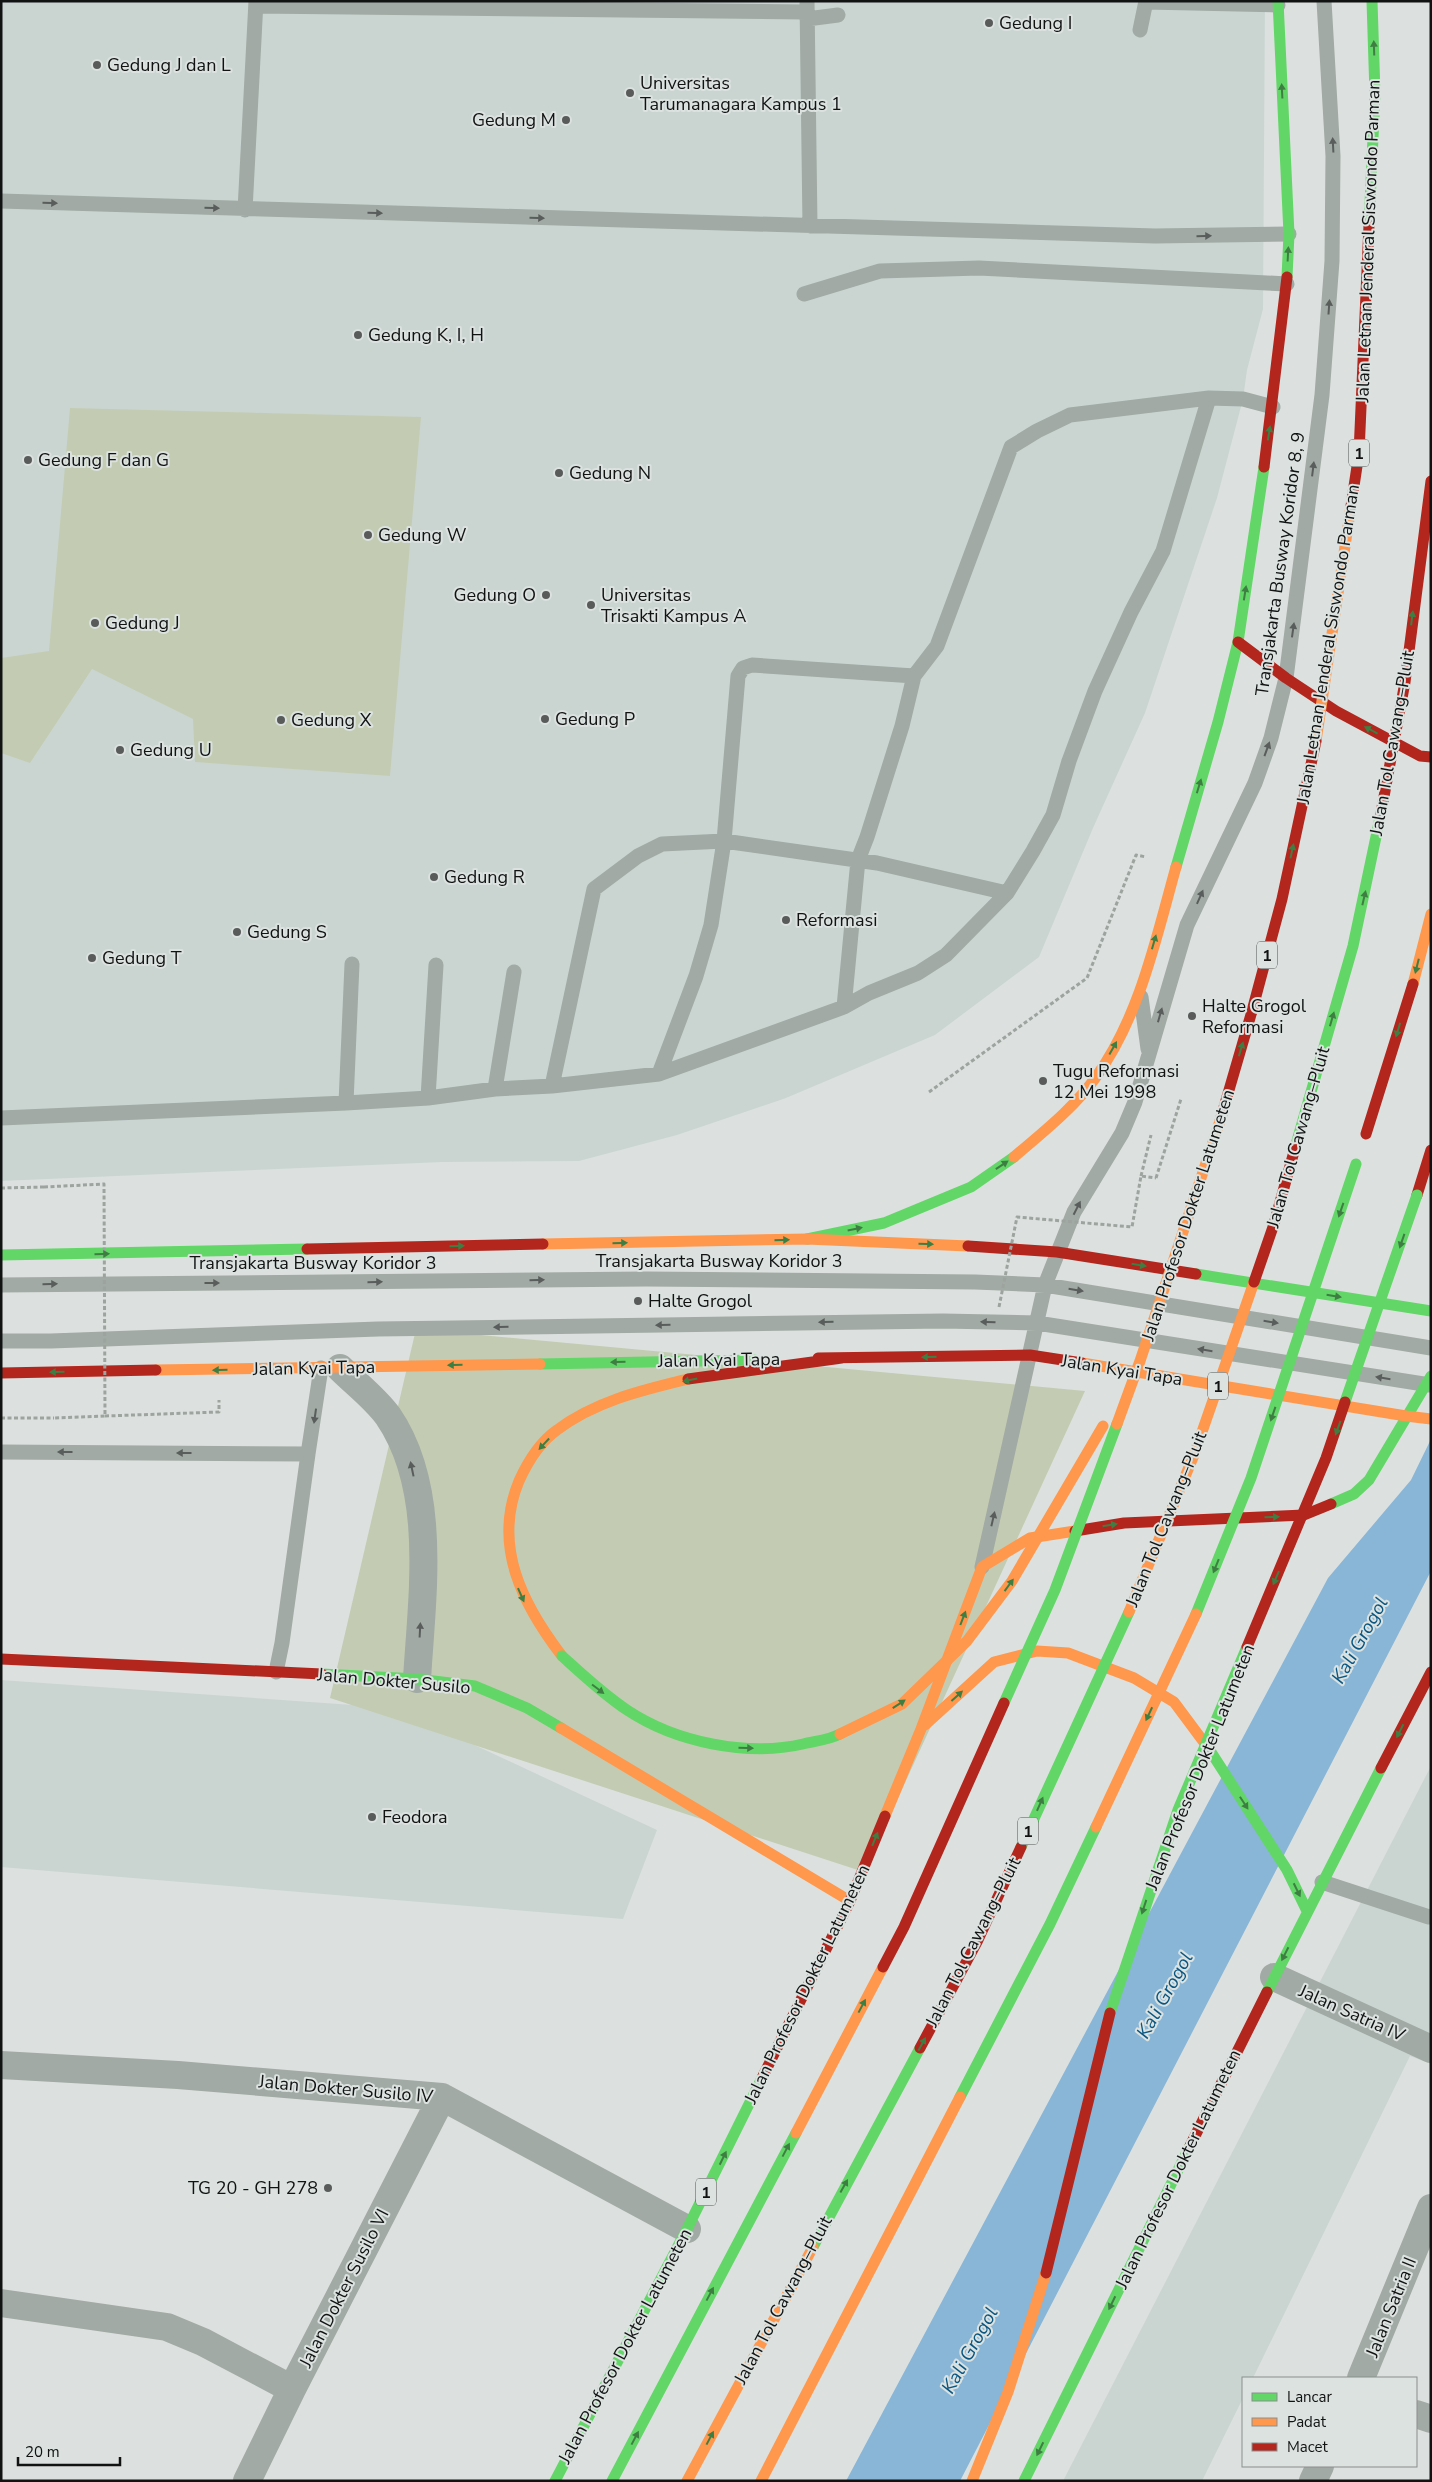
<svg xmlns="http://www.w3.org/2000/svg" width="1432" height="2482" viewBox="0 0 1432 2482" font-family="'Nunito Sans',sans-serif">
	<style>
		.built { fill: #cad5d2 }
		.green { fill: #c3ccb2 }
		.water { fill: #89b6d7 }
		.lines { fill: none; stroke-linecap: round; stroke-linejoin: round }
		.path { stroke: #9da49f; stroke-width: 3; stroke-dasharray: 4 2.5; stroke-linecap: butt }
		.lane { stroke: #a1aaa4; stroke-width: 15 }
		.street { stroke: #a1aaa4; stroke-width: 28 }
		.fast { stroke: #63d668; stroke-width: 11 }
		.slow { stroke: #ff974d; stroke-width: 11 }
		.jam { stroke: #b3261e; stroke-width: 11 }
		.path-bridge { stroke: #9da49f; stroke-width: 3; stroke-dasharray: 4 2.5; stroke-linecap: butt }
		.fast-bridge { stroke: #63d668; stroke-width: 11 }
		.slow-bridge { stroke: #ff974d; stroke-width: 11 }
		.jam-bridge { stroke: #b3261e; stroke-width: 11 }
		.oneway { fill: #3e7e42 }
		.oneway2 { fill: #595e5c }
		.poi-dot { fill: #585b5a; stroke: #dbe2e0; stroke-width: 2 }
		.labels { text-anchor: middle; stroke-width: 4; stroke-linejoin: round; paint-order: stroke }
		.shield { fill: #dbe2e0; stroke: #4e5150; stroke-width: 1 }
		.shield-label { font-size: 16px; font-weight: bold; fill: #111313 }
		.poi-label { font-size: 18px; fill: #111313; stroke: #dbe2e0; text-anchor: start }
		.street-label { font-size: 18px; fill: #111313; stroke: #dbe2e0 }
		.water-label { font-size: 19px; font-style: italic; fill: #095683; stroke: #dbe2e0 }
	</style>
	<rect width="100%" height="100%" fill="#dce1df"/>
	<path class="built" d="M 1,1 L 1265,1 L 1263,309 L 1247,370 L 1243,399 L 1217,498 L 1145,713 L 1093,828 L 1039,957 L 935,1035 L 786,1098 L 677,1135 L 579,1161 L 443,1162 L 1,1181 Z
		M 1,1680 L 395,1708 L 657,1830 L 623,1919 L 1,1867 Z
		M 1431,1766 L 1431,2064 L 1410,2056 L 1253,2378 L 1243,2378 L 1243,2398 L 1202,2481 L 1063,2481 Z"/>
	<path class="green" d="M 70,408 L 421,417 L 390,776 L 195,762 L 193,719 L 92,669 L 30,763 L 1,753 L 1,658 L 49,651 Z
		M 416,1329 L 1085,1391 L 864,1872 L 330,1698 Z"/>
	<path class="water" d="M 1431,1439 L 1431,1571 L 960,2481 L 846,2481 L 1328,1578 L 1411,1480 Z"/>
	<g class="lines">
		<path class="path" d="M 929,1092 L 1087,978 L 1136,855 L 1146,857
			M 1141,1176 L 1151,1135
			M 1156,1178 L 1181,1099
			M 1,1188 L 44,1187
			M 105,1416 L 219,1412 L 219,1400
			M 1,1418 L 54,1418"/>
		<path class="lane" d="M 807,1 L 810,226
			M 1146,2 L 1278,5
			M 256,6 L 806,12
			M 807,19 L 838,15
			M 1140,30 L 1146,1
			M 1,201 L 1155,236 L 1289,234
			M 245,210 L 256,1
			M 804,294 L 880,271 L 979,268 L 1287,284
			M 352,964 L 346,1103 L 428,1098 L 495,1089 L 552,1086 L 659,1074 L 844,1007 L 869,993 L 918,973 L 946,955 L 1007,893 L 1033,851 L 1053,815 L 1069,761 L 1095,691 L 1131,612 L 1163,551 L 1209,398
			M 1141,997 L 1148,1049
			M 844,1007 L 858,860 L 867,837 L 902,726 L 914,676 L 937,646 L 1011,447 L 1037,431 L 1070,415 L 1209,398 L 1243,399 L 1273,407
			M 659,1074 L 696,976 L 711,925 L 724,841 L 738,676 L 743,668 L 752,665 L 914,676
			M 552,1086 L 594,889 L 638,856 L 662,844 L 724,841 L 877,863 L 1007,893
			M 495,1089 L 514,972
			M 428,1098 L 436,965
			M 1,1118 L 346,1103
			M 1,1285 L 646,1279 L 975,1282 L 1045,1285 L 1431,1348
			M 1,1341 L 51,1341 L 378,1329 L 943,1321 L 1037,1323 L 1430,1385
			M 1,1452 L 308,1454 L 321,1368
			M 982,1567 L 1045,1285 L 1074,1212 L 1122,1133 L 1135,1102 L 1187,925 L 1255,783 L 1271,738 L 1286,678 L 1322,395 L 1332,261 L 1333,156 L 1324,1
			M 276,1672 L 282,1643 L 308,1454
			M 1322,1882 L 1429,1917"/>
		<path class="street" d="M 340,1368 C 355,1383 375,1398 388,1416 C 438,1489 422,1595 417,1679
			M 1274,1977 L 1431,2049
			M 1,2065 L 178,2075 L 442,2097 L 687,2229
			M 1,2303 L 167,2327 L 203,2342 L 292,2389
			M 1361,2378 L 1431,2208
			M 1416,2414 L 1431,2419
			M 247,2481 L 292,2389 L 442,2097
			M 1313,2481 L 1320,2466"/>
		<path class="fast" d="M 1278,1 L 1289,234 L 1287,277
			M 1176,867 L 1218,722 L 1238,642 L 1264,467
			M 1295,1148 L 1309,1099
			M 807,1239 L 884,1223 L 971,1187 L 1014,1157
			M 1,1255 L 307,1249
			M 1196,1274 L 1431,1311
			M 540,1364 L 755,1360
			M 1331,1504 L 1354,1494 L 1369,1480 L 1431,1376
			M 322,1674 L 417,1679 L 475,1686 L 527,1708 L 561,1728
			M 1209,1749 L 1287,1870 L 1307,1911
			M 1267,1992 L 1381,1768
			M 555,2481 L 687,2229 L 763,2076
			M 1024,2481 L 1190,2146"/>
		<path class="slow" d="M 1413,984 L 1431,914
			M 1014,1157 C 1043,1132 1074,1108 1096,1077 C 1140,1016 1156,938 1176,867
			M 543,1244 L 807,1239 L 968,1246
			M 1082,1363 L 1406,1416
			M 156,1370 L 540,1364
			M 1406,1416 L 1431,1419
			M 562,1656 C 523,1605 492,1546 519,1481 C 528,1461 540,1442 557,1430 C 595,1401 643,1390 688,1379
			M 925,1725 L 994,1662 L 1037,1651 L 1068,1653 L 1134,1678 L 1174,1702 L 1209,1749
			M 561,1728 L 850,1901
			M 885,1816 L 921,1729 L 982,1567 L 1030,1538 L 1075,1531"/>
		<path class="jam" d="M 1264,467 L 1287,277
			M 1238,642 L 1286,678 L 1336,711 L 1420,756 L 1431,757
			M 1220,1121 L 1252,1011
			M 1417,1195 L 1431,1150
			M 968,1246 L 1057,1252 L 1196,1274
			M 307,1249 L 543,1244
			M 818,1358 L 1030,1355 L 1082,1363
			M 1,1373 L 156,1370
			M 688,1379 L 842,1358
			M 1075,1531 L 1124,1523 L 1304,1515 L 1331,1504
			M 1,1659 L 322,1674
			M 1381,1768 L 1431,1672
			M 763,2076 L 850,1901 L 885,1816
			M 1190,2146 L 1267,1992"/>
		<path class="path-bridge" d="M 44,1187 L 104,1184 L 105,1416 L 54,1418
			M 999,1307 L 1017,1217 L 1132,1227 L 1141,1176 L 1156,1178"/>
		<path class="fast-bridge" d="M 1369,225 L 1375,94 L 1372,1
			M 1309,1099 L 1353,946 L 1381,813
			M 1345,1402 L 1417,1195
			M 1196,1614 L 1251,1478 L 1356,1164
			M 562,1656 C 583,1675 603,1694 627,1710 C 675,1742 747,1757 803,1744 C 815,1741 829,1740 840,1734
			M 1004,1703 L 1055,1590 L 1117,1424
			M 1021,1847 L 1129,1612
			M 1110,2013 L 1178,1810 L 1247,1647
			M 960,2097 L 1050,1924 L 1096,1827
			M 813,2247 L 920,2048
			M 612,2481 L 796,2133"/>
		<path class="slow-bridge" d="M 1316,741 L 1351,506
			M 1117,1424 L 1140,1361 L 1220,1121
			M 1129,1612 L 1194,1455 L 1254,1282
			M 840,1734 L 902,1704 L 967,1641 L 1012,1581 L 1103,1426
			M 1096,1827 L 1196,1614
			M 796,2133 L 883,1967
			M 687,2481 L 813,2247
			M 761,2481 L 960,2097
			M 972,2481 L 1008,2392 L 1046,2273"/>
		<path class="jam-bridge" d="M 1351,506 L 1359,453 L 1369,225
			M 1381,813 L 1405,682 L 1431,481
			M 1252,1011 L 1282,899 L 1316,741
			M 1366,1134 L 1413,984
			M 1254,1282 L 1274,1224 L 1295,1148
			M 1247,1647 L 1326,1458 L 1345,1402
			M 883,1967 L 904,1927 L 1004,1703
			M 920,2048 L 977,1942 L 1021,1847
			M 1046,2273 L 1110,2013"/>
	</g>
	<defs><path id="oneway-solid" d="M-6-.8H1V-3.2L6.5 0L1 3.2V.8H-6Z" transform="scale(1.25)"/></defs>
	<g class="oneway">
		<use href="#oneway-solid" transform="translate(1374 48) rotate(-92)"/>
		<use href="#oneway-solid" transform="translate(1282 91) rotate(-93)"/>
		<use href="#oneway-solid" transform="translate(1288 254) rotate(-87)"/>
		<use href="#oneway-solid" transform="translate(1269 433) rotate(-81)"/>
		<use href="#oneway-solid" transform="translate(1245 593) rotate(-81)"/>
		<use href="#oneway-solid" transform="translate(1412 618) rotate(-83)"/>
		<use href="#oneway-solid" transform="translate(1371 730) rotate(-152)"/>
		<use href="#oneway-solid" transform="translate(1199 786) rotate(-73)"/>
		<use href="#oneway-solid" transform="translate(1292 851) rotate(-78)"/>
		<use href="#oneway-solid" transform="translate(1364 898) rotate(-77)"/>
		<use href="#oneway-solid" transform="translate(1154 942) rotate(-74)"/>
		<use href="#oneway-solid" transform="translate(1417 966) rotate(104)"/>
		<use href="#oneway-solid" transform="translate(1332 1019) rotate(-74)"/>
		<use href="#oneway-solid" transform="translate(1398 1030) rotate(107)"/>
		<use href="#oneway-solid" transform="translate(1113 1048) rotate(-61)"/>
		<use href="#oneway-solid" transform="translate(1241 1049) rotate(-73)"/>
		<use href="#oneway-solid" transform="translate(1002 1165) rotate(-34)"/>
		<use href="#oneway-solid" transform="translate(1341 1210) rotate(109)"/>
		<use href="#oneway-solid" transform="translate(855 1229) rotate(-12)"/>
		<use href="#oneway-solid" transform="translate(782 1240) rotate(-1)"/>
		<use href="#oneway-solid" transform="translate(1402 1241) rotate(109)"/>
		<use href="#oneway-solid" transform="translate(620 1243) rotate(-1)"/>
		<use href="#oneway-solid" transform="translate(926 1244) rotate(2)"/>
		<use href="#oneway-solid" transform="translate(457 1246) rotate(-1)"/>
		<use href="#oneway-solid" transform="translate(102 1254) rotate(-1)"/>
		<use href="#oneway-solid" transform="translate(1139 1265) rotate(9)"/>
		<use href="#oneway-solid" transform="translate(1334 1296) rotate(9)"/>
		<use href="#oneway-solid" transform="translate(929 1357) rotate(179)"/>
		<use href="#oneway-solid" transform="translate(618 1362) rotate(179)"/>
		<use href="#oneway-solid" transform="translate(455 1365) rotate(179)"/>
		<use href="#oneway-solid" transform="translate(220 1370) rotate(179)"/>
		<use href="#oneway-solid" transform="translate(57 1372) rotate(179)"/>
		<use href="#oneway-solid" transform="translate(690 1380) rotate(168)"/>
		<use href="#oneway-solid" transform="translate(1273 1414) rotate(109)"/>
		<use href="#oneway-solid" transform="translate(1338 1428) rotate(110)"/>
		<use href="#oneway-solid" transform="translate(544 1444) rotate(133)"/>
		<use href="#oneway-solid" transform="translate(1272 1517) rotate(-2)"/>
		<use href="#oneway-solid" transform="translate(1110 1525) rotate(-9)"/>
		<use href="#oneway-solid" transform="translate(1216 1566) rotate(112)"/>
		<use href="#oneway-solid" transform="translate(1276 1578) rotate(113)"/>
		<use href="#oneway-solid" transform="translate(1009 1585) rotate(-54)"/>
		<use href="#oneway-solid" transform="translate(521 1595) rotate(66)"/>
		<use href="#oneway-solid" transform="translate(963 1618) rotate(-69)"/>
		<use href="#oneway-solid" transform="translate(598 1689) rotate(37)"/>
		<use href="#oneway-solid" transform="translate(957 1696) rotate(-42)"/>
		<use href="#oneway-solid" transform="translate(899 1704) rotate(-33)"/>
		<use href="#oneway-solid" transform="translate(1149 1714) rotate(115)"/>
		<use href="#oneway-solid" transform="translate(1400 1731) rotate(117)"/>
		<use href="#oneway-solid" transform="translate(746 1748) rotate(1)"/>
		<use href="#oneway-solid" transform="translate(1244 1803) rotate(57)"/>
		<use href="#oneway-solid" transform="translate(1040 1804) rotate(-66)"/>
		<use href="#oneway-solid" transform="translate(875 1839) rotate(-68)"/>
		<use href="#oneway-solid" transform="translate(1297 1890) rotate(64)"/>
		<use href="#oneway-solid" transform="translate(1144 1907) rotate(108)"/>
		<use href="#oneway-solid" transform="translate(1285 1954) rotate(117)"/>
		<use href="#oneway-solid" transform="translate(862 2006) rotate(-62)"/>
		<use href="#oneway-solid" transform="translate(922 2044) rotate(-61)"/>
		<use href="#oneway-solid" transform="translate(786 2150) rotate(-62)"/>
		<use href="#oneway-solid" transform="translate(723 2158) rotate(-64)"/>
		<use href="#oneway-solid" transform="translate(844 2186) rotate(-61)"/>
		<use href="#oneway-solid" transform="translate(710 2294) rotate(-62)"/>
		<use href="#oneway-solid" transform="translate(1112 2303) rotate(116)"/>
		<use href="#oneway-solid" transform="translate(635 2438) rotate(-62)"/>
		<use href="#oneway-solid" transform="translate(710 2438) rotate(-62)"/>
		<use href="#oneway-solid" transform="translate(1040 2449) rotate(116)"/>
	</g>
	<g class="oneway2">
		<use href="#oneway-solid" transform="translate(1333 145) rotate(-93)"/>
		<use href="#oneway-solid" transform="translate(50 203) rotate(2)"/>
		<use href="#oneway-solid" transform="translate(212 208) rotate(2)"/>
		<use href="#oneway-solid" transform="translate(375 213) rotate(2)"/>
		<use href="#oneway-solid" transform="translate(537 218) rotate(2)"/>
		<use href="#oneway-solid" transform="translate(1204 236) rotate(-1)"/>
		<use href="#oneway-solid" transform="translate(1329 307) rotate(-86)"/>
		<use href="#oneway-solid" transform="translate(1313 469) rotate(-83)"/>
		<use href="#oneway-solid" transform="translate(1293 630) rotate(-82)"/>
		<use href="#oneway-solid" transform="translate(1267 749) rotate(-70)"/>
		<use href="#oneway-solid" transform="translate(1200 897) rotate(-66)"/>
		<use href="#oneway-solid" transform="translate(1160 1015) rotate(-74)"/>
		<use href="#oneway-solid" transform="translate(1077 1208) rotate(-63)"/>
		<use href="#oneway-solid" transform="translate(537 1280) rotate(-1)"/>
		<use href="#oneway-solid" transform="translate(375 1282) rotate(-1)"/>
		<use href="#oneway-solid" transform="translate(212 1283)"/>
		<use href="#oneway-solid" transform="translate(50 1284) rotate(-1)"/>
		<use href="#oneway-solid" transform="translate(1076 1290) rotate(9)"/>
		<use href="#oneway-solid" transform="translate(826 1322) rotate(179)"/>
		<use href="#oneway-solid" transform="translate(988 1322) rotate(-178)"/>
		<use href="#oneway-solid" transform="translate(1271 1322) rotate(9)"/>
		<use href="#oneway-solid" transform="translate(663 1325) rotate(179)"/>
		<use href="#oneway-solid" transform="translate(501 1327) rotate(179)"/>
		<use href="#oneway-solid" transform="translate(1205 1350) rotate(-171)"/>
		<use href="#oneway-solid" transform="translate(1383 1378) rotate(-171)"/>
		<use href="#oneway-solid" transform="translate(315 1416) rotate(98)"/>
		<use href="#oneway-solid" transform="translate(65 1452) rotate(-180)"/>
		<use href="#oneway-solid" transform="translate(184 1453) rotate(-180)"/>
		<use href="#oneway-solid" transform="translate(412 1469) rotate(-102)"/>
		<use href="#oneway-solid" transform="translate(993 1519) rotate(-77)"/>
		<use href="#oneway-solid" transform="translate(420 1630) rotate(-87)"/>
	</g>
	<g class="poi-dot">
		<circle cx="989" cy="23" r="5"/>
		<circle cx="97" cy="65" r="5"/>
		<circle cx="630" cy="93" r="5"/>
		<circle cx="566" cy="120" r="5"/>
		<circle cx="358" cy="335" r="5"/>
		<circle cx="28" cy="460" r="5"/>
		<circle cx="559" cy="473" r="5"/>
		<circle cx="368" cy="535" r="5"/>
		<circle cx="546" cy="595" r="5"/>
		<circle cx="591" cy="605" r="5"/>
		<circle cx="95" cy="623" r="5"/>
		<circle cx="545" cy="719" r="5"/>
		<circle cx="281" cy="720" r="5"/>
		<circle cx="120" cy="750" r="5"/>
		<circle cx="434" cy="877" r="5"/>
		<circle cx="786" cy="920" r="5"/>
		<circle cx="237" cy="932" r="5"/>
		<circle cx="92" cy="958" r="5"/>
		<circle cx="1192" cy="1016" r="5"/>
		<circle cx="1043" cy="1081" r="5"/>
		<circle cx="638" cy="1301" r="5"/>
		<circle cx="372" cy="1817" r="5"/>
		<circle cx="328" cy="2188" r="5"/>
	</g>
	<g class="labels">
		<g class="shield">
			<rect x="1349" y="439.5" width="20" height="27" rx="4"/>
			<rect x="1257" y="941.5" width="20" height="27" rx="4"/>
			<rect x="1208" y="1372.5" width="20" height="27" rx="4"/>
			<rect x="1018" y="1817.5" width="20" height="27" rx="4"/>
			<rect x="696" y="2178.5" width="20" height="27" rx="4"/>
		</g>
		<g class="shield-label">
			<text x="1359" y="459">1</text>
			<text x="1267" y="961">1</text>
			<text x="1218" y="1392">1</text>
			<text x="1028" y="1837">1</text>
			<text x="706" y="2198">1</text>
		</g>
		<g class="poi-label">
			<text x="999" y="29">Gedung I</text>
			<text x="107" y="71">Gedung J dan L</text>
			<text x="640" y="89">Universitas<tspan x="640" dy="21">Tarumanagara Kampus 1</tspan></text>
			<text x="556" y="126" text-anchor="end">Gedung M</text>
			<text x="368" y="341">Gedung K, I, H</text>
			<text x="38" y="466">Gedung F dan G</text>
			<text x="569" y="479">Gedung N</text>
			<text x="378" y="541">Gedung W</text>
			<text x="536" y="601" text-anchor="end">Gedung O</text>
			<text x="601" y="601">Universitas<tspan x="601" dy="21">Trisakti Kampus A</tspan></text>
			<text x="105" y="629">Gedung J</text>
			<text x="555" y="725">Gedung P</text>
			<text x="291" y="726">Gedung X</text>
			<text x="130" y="756">Gedung U</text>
			<text x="444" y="883">Gedung R</text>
			<text x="796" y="926">Reformasi</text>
			<text x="247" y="938">Gedung S</text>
			<text x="102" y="964">Gedung T</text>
			<text x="1202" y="1012">Halte Grogol<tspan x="1202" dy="21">Reformasi</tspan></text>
			<text x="1053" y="1077">Tugu Reformasi<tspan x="1053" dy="21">12 Mei 1998</tspan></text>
			<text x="648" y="1307">Halte Grogol</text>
			<text x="382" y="1823">Feodora</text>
			<text x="318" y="2194" text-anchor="end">TG 20 - GH 278</text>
		</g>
		<g class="street-label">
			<text transform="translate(1368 241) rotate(-88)" y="6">Jalan Letnan Jenderal Siswondo Parman</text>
			<text transform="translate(1280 564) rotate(-82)" y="6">Transjakarta Busway Koridor 8, 9</text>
			<text transform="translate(1328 644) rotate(-81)" y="6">Jalan Letnan Jenderal Siswondo Parman</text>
			<text transform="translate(1392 743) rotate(-80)" y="6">Jalan Tol Cawang–Pluit</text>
			<text transform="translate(1298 1137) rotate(-74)" y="6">Jalan Tol Cawang–Pluit</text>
			<text transform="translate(1188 1215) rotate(-72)" y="6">Jalan Profesor Dokter Latumeten</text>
			<text x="719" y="1267">Transjakarta Busway Koridor 3</text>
			<text x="313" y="1269">Transjakarta Busway Koridor 3</text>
			<text transform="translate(719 1360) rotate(-1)" y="6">Jalan Kyai Tapa</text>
			<text transform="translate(314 1368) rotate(-1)" y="6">Jalan Kyai Tapa</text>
			<text transform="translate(1122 1370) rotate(9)" y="6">Jalan Kyai Tapa</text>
			<text transform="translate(1166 1519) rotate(-68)" y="6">Jalan Tol Cawang–Pluit</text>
			<text transform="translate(394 1681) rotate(5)" y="6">Jalan Dokter Susilo</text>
			<text transform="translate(1200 1767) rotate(-68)" y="6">Jalan Profesor Dokter Latumeten</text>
			<text transform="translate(973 1942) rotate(-63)" y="6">Jalan Tol Cawang–Pluit</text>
			<text transform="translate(807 1984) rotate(-64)" y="6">Jalan Profesor Dokter Latumeten</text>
			<text transform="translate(1352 2013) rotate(24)" y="6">Jalan Satria IV</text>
			<text transform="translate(346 2089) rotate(5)" y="6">Jalan Dokter Susilo IV</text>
			<text transform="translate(1178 2169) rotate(-64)" y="6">Jalan Profesor Dokter Latumeten</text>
			<text transform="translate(344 2288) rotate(-63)" y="6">Jalan Dokter Susilo VI</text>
			<text transform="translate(783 2300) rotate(-62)" y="6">Jalan Tol Cawang–Pluit</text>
			<text transform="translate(1391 2307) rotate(-68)" y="6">Jalan Satria II</text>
			<text transform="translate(625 2346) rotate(-62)" y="6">Jalan Profesor Dokter Latumeten</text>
		</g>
		<g class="water-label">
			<text transform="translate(1359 1640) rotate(-61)" y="7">Kali Grogol</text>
			<text transform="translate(1164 1995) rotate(-61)" y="7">Kali Grogol</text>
			<text transform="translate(969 2350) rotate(-61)" y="7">Kali Grogol</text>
		</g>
	</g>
	<rect width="1432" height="2482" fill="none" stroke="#111313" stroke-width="5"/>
	<rect x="1242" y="2377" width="175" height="90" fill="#dbe2e0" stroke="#8a8f8e"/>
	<rect x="1252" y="2393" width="25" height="8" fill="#63d668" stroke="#8a8f8e"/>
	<text x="1287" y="2402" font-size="15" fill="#111313">Lancar</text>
	<rect x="1252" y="2418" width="25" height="8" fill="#ff974d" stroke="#8a8f8e"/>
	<text x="1287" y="2427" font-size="15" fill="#111313">Padat</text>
	<rect x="1252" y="2443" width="25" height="8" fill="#b3261e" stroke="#8a8f8e"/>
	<text x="1287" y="2452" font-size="15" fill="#111313">Macet</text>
	<path d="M18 2457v8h102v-8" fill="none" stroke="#111313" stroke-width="2.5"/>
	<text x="25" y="2457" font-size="15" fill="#111313" stroke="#dbe2e0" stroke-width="4" paint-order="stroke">20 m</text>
</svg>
